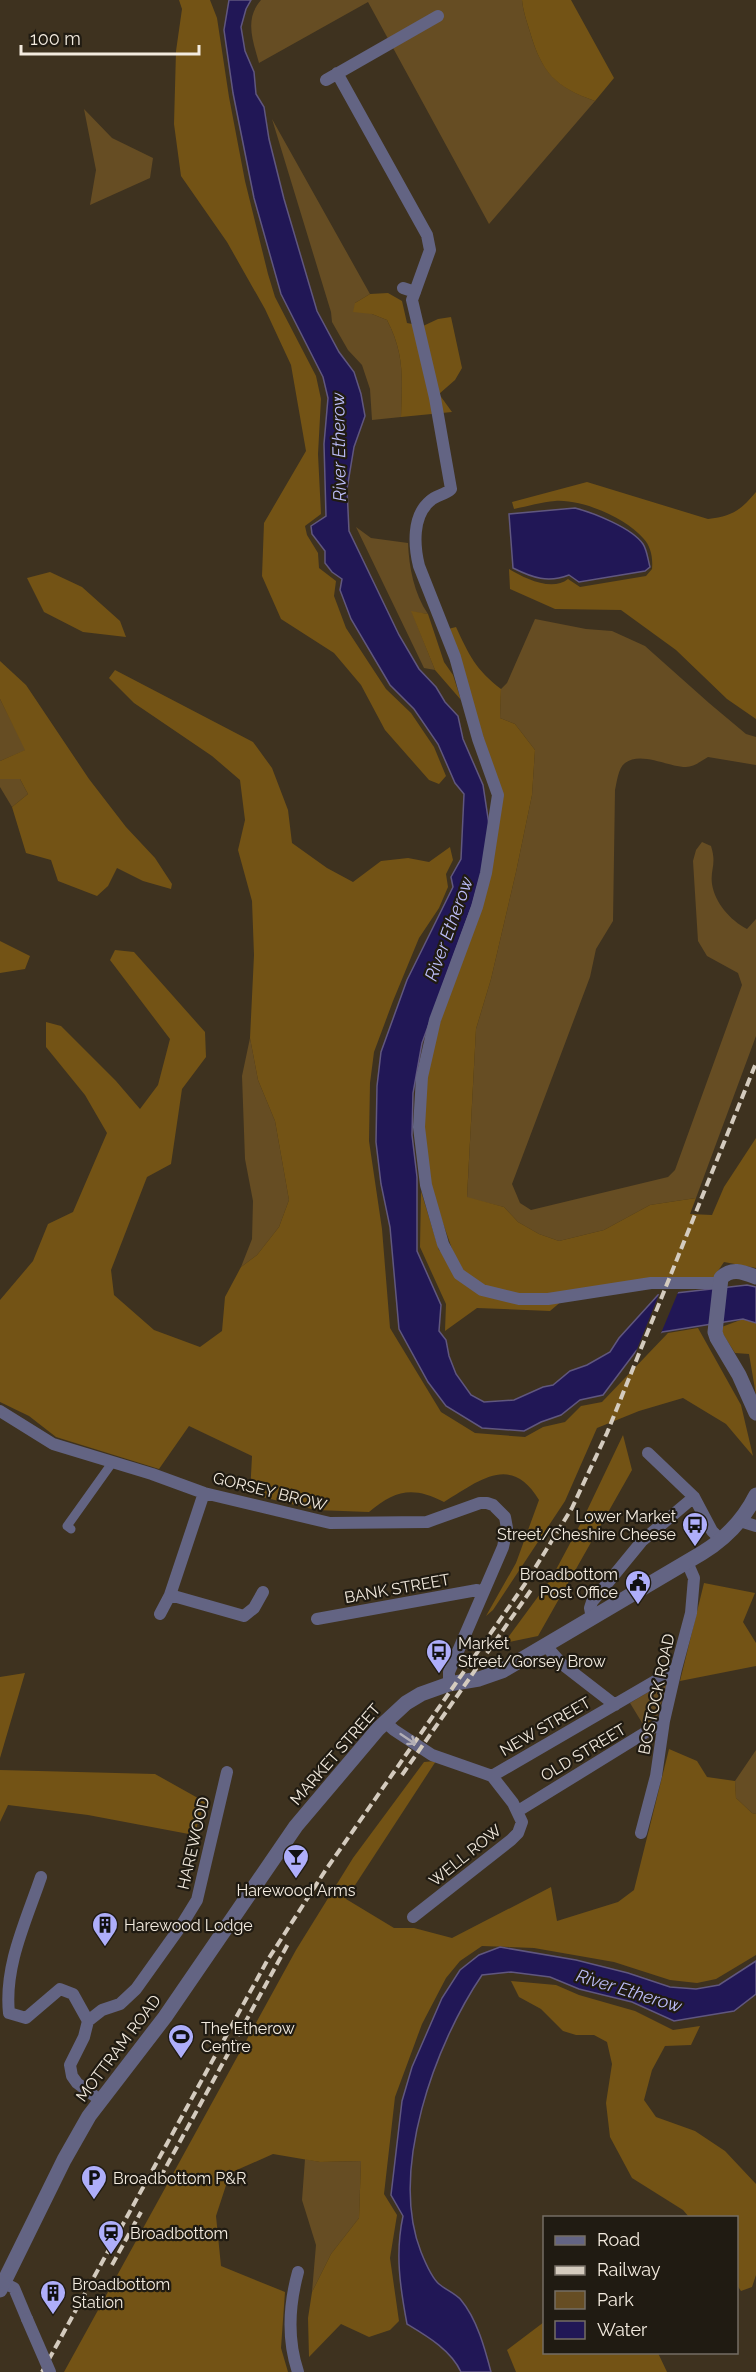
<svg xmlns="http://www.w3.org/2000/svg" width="756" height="2372" viewBox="0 0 756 2372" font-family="Raleway,sans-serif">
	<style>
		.green { fill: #664d23 }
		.forest { fill: #735315 }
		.water { fill: #211756; stroke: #60577f; stroke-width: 1.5 }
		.pier { fill: #3e321f }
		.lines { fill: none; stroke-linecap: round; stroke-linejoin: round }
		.pedestrian { stroke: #636483; stroke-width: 9 }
		.minor { stroke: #636483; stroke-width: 12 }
		.tertiary { stroke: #636483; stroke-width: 15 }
		.rail { stroke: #d4cbbe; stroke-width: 4; stroke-dasharray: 9 4.5; stroke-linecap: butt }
		.minor-bridge { stroke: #636483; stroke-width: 12 }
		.oneway { stroke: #b2aeb6 }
		.labels { text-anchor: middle; stroke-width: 4.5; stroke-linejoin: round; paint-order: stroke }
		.street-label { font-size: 16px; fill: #f3ebdf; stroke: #201b12 }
		.poi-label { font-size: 16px; fill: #f3ebdf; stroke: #201b12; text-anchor: start }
		.water-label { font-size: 18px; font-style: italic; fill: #bcbdf8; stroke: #201b12 }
	</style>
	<rect width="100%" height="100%" fill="#3e321f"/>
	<path class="green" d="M 261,0 L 522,0 C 523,11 527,22 530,32 C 542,73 556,87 595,101 L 489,224 L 368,2 L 259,63 C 253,41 244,19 261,0 Z
		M 84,109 L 112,138 L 153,158 L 150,178 L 90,205 L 96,170 Z
		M 272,119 L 370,294 L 355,303 L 372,314 L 387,320 C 405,355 402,378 401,417 L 372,420 L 370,389 L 362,365 L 348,350 L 332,322 L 331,312 Z
		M 356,527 L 371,538 L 408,543 C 409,567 414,594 428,614 L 412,612 L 435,670 L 424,668 Z
		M 535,619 L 586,629 L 612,631 L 645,646 L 709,703 L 746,734 L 756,737 L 756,765 L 708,757 C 701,761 694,767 686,767 C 668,767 641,751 625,763 C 618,768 617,782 615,790 L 613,921 L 596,949 L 590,977 L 512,1184 L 520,1203 L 531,1210 L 668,1177 L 675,1170 L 742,985 L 738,973 L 707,956 L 698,941 L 693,861 L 696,850 L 702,842 L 711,846 C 717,865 710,869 712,884 C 715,903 730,920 747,929 L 756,919 L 756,1036 L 696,1198 L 650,1205 L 604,1230 L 559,1241 L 539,1234 L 518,1222 L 504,1207 L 467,1198 L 476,1029 L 491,979 L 516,872 L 532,795 L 535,750 L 515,724 L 500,718 L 501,689 L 507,683 Z
		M 0,699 L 26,750 L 0,761 Z
		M 0,779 L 20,779 L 28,794 L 12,807 L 0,787 Z
		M 250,1038 L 258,1080 L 275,1121 L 289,1200 L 279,1227 L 257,1255 L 241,1267 L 252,1239 L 253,1201 L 245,1159 L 242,1076 Z
		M 665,1682 L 667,1684 L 657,1717 L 644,1726 L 630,1703 Z
		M 756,1750 L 756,1814 L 752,1813 L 736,1798 L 735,1781 Z
		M 305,2159 L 320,2162 L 361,2161 L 359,2218 L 331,2254 L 312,2292 L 316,2245 L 302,2200 Z"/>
	<path class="forest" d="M 179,0 L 210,0 L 217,18 L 229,97 L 245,181 L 268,274 L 275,297 L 316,376 L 321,399 L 318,454 L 321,514 L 305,526 L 307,535 L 318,553 L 319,568 L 336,581 L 334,596 L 346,628 L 386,689 L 411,713 L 434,747 L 446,776 L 439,784 L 429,780 L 385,730 L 361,685 L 334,653 L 281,619 L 262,576 L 264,523 L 306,451 L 291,365 L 265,309 L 227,242 L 181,176 L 174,124 L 176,51 L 182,9 Z
		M 522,0 L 571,0 L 614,78 L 595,101 C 555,87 542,73 530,32 C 527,22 523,11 522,0 Z
		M 388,293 L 402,301 L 407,323 L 423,326 L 438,319 L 451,317 L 462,368 L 455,380 L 439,394 L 452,412 L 401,417 C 402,378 405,355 387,320 L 372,314 L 353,312 L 355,303 L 370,294 Z
		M 587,482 L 708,519 C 732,516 740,511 756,492 L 756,719 L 727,699 L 676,650 L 621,610 L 555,609 L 510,589 L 509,569 C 524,578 552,592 568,579 L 580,587 L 646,576 L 652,569 C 653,558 651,546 643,538 C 626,518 582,499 555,501 C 542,502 528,506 514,509 L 512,502 Z
		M 50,572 L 82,587 L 120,621 L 126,637 L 83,632 L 44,612 L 27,578 Z
		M 411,611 L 428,614 L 444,662 L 453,675 L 461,700 L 435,670 Z
		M 456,627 C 469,655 476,670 501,689 L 500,718 L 515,724 L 535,750 L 532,795 L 516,872 L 491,979 L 476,1029 L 467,1197 L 504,1207 L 518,1222 L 539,1234 L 559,1241 L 604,1230 L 650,1205 L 696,1198 L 690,1214 L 712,1215 L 724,1187 L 756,1138 L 756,1268 L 724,1262 L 712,1280 L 569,1295 L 550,1311 L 477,1308 L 445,1331 L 446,1304 L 420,1247 L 421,1191 L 439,1250 L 457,1263 L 428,1181 L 422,1127 L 425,1078 L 502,795 L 448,629 Z
		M 0,661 L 26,685 L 89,779 L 126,827 L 155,858 L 172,884 L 171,889 L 143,881 L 117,868 L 108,886 L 97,896 L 58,881 L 51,860 L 26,853 L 12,807 L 28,794 L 20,779 L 0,779 L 0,761 L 25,750 L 0,699 Z
		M 115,670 L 253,742 L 272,768 L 288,810 L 292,843 L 327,868 L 353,882 L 381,861 L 408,858 L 429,862 L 450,847 L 453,860 L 446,874 L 448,887 L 439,908 L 419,938 L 393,1001 L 374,1052 L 370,1083 L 369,1141 L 382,1229 L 390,1328 L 441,1412 L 475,1433 L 525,1437 L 543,1427 L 565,1422 L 581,1406 L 602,1402 L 668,1333 L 698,1328 L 741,1405 L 753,1456 L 726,1424 L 683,1398 L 639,1411 L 597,1428 L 565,1501 L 493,1610 L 486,1616 L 516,1563 L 539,1500 C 511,1453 479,1481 444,1502 C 413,1486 395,1490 369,1512 L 316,1510 L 250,1494 L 252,1456 L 189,1426 L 159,1469 L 56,1437 L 29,1416 L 0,1402 L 0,1300 L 33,1261 L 48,1224 L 73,1212 L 107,1133 L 85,1095 L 46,1047 L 46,1022 L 61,1026 L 116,1081 L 140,1109 L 158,1085 L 170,1039 L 110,960 L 115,950 L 134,952 L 205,1032 L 206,1057 L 182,1089 L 171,1164 L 147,1177 L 111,1270 L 114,1295 L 154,1330 L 200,1347 L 222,1331 L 225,1297 L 241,1267 L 257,1255 L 279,1227 L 289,1200 L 275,1121 L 258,1080 L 250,1038 L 254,955 L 252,901 L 238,850 L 245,820 L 240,780 L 212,756 L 134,703 L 109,678 Z
		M 0,941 L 30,956 L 25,969 L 0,973 Z
		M 743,1319 L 756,1323 L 756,1395 L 749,1354 L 735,1353 L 719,1328 Z
		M 623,1435 L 632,1470 L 538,1636 L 504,1643 L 551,1579 L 582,1521 Z
		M 704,1583 L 755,1593 L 743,1622 L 756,1643 L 756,1666 L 680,1681 Z
		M 25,1673 L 0,1758 L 0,1677 Z
		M 669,1749 L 697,1761 L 707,1777 L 735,1781 L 736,1798 L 752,1813 L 756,1814 L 756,1955 L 716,1979 L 697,1983 L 670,1980 L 614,1962 L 534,1948 L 482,1946 L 460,1961 L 446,1978 L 422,2024 L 395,2097 L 384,2194 L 397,2215 L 390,2258 L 399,2321 L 390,2330 L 369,2337 L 341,2324 L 309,2357 L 308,2318 L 312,2292 L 331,2254 L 359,2218 L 361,2161 L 320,2162 L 273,2154 L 230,2173 L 216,2216 L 221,2266 L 285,2292 L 281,2348 L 288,2372 L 64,2372 L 296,1950 L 353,1858 L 424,1762 L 436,1761 L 346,1899 L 394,1928 L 414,1928 L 452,1938 L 551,1887 L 557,1921 L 618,1902 L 634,1890 Z
		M 0,1770 L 155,1774 L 205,1802 L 194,1835 L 88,1815 L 8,1805 L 0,1822 Z
		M 511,1981 L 556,1985 L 579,1995 L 635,2011 L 673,2030 L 700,2026 L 691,2045 L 665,2046 L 652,2070 L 644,2100 L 656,2117 L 695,2131 L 725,2151 L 756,2184 L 756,2275 L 752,2287 L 741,2291 L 737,2285 L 736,2218 L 689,2217 L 683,2210 L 632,2178 L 610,2137 L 606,2103 L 612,2064 L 607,2042 L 594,2035 L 576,2035 L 563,2031 L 541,2009 L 519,1997 Z
		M 544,2322 L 544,2352 L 658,2353 L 667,2372 L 516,2372 L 507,2350 Z"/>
	<path class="water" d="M 229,0 L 251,0 L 246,9 L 241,27 L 245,51 L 254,72 L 256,94 L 264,107 L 269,139 L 284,199 L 317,311 L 339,352 L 354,372 L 361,394 L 365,416 L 354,447 L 347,489 L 349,531 L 399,635 L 419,669 L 436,687 L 445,702 L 458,716 L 463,739 L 483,785 L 491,838 L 473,903 L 422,1043 L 413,1093 L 412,1135 L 417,1177 L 417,1251 L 441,1305 L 439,1331 L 446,1340 L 449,1356 L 456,1374 L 471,1395 L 484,1402 L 514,1400 L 543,1387 L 553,1385 L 570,1371 L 587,1365 L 610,1352 L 619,1338 L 658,1295 L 747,1285 L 756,1287 L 756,1323 L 743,1319 L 662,1332 L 636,1351 L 603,1395 L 580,1400 L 561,1415 L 541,1422 L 524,1431 L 482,1428 L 446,1406 L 428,1382 L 399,1329 L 390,1227 L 381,1184 L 376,1142 L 377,1086 L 381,1052 L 407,980 L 453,887 L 451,877 L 461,859 L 464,794 L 455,783 L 438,744 L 414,709 L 390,685 L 351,619 L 340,590 L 342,579 L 332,572 L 325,563 L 325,551 L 312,534 L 311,526 L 326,516 L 324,444 L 328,398 L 323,377 L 281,294 L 254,198 L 233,93 L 224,30 Z
		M 575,508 C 594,513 632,528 643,544 C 647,550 648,560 650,567 L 645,571 L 579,582 L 569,575 C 548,583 533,578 513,568 L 509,514 Z
		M 500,1947 L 576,1960 L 628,1973 L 670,1987 L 696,1989 L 719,1985 L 756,1961 L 756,1994 L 734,2011 L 674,2021 L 632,2002 L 579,1989 L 550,1977 L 511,1972 L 482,1975 C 435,2044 389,2170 421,2252 C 425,2262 432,2278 439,2284 C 446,2290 456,2294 461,2300 C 477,2319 485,2349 491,2372 L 461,2372 C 451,2350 427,2336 407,2324 C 400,2287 395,2253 403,2216 L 391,2195 L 402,2101 L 412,2067 L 442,1998 L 460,1970 L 479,1955 Z"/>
	<path class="pier" d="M 679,1290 L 659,1338 L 638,1353 L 631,1364 L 660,1292 Z"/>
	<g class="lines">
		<path class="pedestrian" d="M 71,1529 L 67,1526 L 112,1463"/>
		<path class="minor" d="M 337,73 L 427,235 L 430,250 L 412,300 L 435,398 L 451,489 C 445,495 436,495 430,501 C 412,516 414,546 419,566 L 455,657 L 478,739 L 498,795 L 486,873 L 477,907 L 435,1020 L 422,1077 L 419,1127 L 426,1185 L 443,1244 L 459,1274 L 482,1290 L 519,1299 L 548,1299 L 651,1283 L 720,1283
			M 326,80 L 438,16
			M 403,288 L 415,292
			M 0,1411 L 53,1444 L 152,1474 L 204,1493 L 330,1523 L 427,1522 L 480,1503 L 487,1503 L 493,1505 L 505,1517 L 507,1528 L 503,1547 L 449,1672 L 449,1684
			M 648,1453 L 694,1497 L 712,1531 L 721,1540
			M 740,1521 L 756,1526
			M 170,1595 L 244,1616 L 254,1608 L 263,1592
			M 160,1614 L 170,1595 L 204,1493
			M 592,1618 L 590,1608 L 592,1602 L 642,1541 L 694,1497
			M 317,1619 L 477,1590 L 483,1592
			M 546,1646 L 562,1664 L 615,1705
			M 385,1722 L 394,1730 L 432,1755 L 492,1776 L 513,1803 L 522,1822 L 518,1833 L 511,1840 L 413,1917
			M 492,1776 L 676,1669
			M 518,1811 L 664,1721
			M 641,1833 L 656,1776 L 664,1721 L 676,1669 L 691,1613 L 694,1578 L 687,1562
			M 41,1877 C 26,1921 4,1966 9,2013 L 26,2018 L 60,1989 L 73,1994 L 88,2021
			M 100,2100 L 77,2083 L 72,2076 L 70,2065 L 84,2037 L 88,2021 L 102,2010 L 120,2004 L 136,1989 L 181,1926 L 197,1900 L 227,1772
			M 4,2283 L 14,2288 L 27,2319
			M 298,2372 C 287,2339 289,2305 298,2272"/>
		<path class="tertiary" d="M 756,1277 C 743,1272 732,1267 721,1278 L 715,1332 L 717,1338 L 739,1375 L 756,1413
			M 0,2290 L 64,2160 L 89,2116 L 165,2017 L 296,1826 L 378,1729 L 406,1703 L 421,1694 L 449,1684 L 479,1679 L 502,1671 L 702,1553 C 725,1539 744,1519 756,1495"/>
		<path class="rail" d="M 402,1775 L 531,1590
			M 160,2178 L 288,1944
			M 112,2265 L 141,2212
			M 42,2372 L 267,1961 L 325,1871 L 527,1581 L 572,1508 L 607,1433 L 756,1063"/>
		<path class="minor-bridge" d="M 27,2319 L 50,2372"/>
	</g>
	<defs><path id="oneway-shaft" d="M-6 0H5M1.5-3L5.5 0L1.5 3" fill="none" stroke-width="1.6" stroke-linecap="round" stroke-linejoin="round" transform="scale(1.5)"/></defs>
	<use class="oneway" href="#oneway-shaft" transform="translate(408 1739) rotate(34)"/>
	<defs>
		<symbol id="bus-pin" viewBox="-11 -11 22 30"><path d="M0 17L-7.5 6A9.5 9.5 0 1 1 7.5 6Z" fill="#aeaefa" stroke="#201b12"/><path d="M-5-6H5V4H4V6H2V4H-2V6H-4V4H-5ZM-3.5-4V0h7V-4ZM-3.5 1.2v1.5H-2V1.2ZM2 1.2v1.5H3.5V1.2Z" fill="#111"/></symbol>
		<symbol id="civic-pin" viewBox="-11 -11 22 30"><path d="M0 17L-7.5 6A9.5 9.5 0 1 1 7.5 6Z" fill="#aeaefa" stroke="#201b12"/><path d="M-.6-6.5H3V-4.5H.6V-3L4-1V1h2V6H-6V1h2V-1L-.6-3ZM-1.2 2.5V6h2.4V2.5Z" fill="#111"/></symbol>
		<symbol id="bar-pin" viewBox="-11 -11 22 30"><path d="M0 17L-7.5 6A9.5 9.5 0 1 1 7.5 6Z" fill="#aeaefa" stroke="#201b12"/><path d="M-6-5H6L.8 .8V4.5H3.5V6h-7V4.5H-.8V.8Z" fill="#111"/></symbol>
		<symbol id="building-pin" viewBox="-11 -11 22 30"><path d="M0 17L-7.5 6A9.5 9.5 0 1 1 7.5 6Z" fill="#aeaefa" stroke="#201b12"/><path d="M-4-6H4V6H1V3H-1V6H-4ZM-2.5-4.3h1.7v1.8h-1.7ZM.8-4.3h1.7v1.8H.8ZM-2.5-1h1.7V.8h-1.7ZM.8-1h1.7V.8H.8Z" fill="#111"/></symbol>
		<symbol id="stadium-pin" viewBox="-11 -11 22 30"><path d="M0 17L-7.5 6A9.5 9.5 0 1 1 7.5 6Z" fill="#aeaefa" stroke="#201b12"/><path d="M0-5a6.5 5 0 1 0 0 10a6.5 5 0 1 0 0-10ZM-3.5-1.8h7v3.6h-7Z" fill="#111"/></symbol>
		<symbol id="parking-pin" viewBox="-11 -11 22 30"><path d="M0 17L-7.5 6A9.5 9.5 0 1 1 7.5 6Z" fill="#aeaefa" stroke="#201b12"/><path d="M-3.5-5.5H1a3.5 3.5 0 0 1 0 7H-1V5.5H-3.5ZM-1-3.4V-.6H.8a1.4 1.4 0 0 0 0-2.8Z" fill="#111"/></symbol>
		<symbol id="station-pin" viewBox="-11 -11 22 30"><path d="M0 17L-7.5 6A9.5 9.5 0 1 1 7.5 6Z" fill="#aeaefa" stroke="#201b12"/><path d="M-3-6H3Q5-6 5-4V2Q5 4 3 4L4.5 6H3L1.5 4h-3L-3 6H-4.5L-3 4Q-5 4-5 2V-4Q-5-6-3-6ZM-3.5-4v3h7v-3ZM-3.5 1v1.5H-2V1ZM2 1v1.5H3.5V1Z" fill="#111"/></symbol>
	</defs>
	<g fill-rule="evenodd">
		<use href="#bus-pin" x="680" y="1510" width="30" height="40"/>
		<use href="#civic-pin" x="623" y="1568" width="30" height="40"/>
		<use href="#bus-pin" x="424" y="1637" width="30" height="40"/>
		<use href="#bar-pin" x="281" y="1842" width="30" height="40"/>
		<use href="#building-pin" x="90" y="1910" width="30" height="40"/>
		<use href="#stadium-pin" x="166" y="2022" width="30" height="40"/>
		<use href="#parking-pin" x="79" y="2163" width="30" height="40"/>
		<use href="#station-pin" x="96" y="2218" width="30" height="40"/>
		<use href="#building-pin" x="38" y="2278" width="30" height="40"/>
	</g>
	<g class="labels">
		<g class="street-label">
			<text transform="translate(270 1491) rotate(14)" y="6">GORSEY BROW</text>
			<text transform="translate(397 1588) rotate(-10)" y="6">BANK STREET</text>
			<text transform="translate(656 1694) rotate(-78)" y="6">BOSTOCK ROAD</text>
			<text transform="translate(545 1726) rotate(-30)" y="6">NEW STREET</text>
			<text transform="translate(583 1752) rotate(-31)" y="6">OLD STREET</text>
			<text transform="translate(335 1754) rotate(-49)" y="6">MARKET STREET</text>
			<text transform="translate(193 1843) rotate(-77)" y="6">HAREWOOD</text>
			<text transform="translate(465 1855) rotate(-39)" y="6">WELL ROW</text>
			<text transform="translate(118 2048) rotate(-53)" y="6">MOTTRAM ROAD</text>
		</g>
		<g class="poi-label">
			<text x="676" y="1522" text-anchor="end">Lower Market<tspan x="676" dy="18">Street/Cheshire Cheese</tspan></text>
			<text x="618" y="1580" text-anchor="end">Broadbottom<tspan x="618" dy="18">Post Office</tspan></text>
			<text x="458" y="1649">Market<tspan x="458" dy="18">Street/Gorsey Brow</tspan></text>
			<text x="296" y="1896" text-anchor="middle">Harewood Arms</text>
			<text x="124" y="1931">Harewood Lodge</text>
			<text x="201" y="2034">The Etherow<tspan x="201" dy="18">Centre</tspan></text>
			<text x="113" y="2184">Broadbottom P&amp;R</text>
			<text x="130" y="2239">Broadbottom</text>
			<text x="72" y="2290">Broadbottom<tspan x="72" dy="18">Station</tspan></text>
		</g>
		<g class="water-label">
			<text transform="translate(339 447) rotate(-91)" y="6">River Etherow</text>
			<text transform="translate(449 929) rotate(-70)" y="6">River Etherow</text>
			<text transform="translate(629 1991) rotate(17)" y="6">River Etherow</text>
		</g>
	</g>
	<rect x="543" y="2216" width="195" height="138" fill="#201b12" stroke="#746e64" stroke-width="1.5"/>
	<rect x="555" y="2236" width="30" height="9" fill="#636483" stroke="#746e64" stroke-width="1.5"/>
	<text x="597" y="2246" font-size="18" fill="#f3ebdf">Road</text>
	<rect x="555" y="2266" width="30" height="9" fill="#d4cbbe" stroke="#746e64" stroke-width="1.5"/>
	<text x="597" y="2276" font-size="18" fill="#f3ebdf">Railway</text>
	<rect x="555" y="2291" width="30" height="18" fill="#664d23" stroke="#746e64" stroke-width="1.5"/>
	<text x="597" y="2306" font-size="18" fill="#f3ebdf">Park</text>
	<rect x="555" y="2321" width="30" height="18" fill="#211756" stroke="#746e64" stroke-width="1.5"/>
	<text x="597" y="2336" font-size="18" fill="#f3ebdf">Water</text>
	<path d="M21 45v9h178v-9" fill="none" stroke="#f3ebdf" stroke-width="3"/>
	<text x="30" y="45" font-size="18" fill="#f3ebdf" stroke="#201b12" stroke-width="4.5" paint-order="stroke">100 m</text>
</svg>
